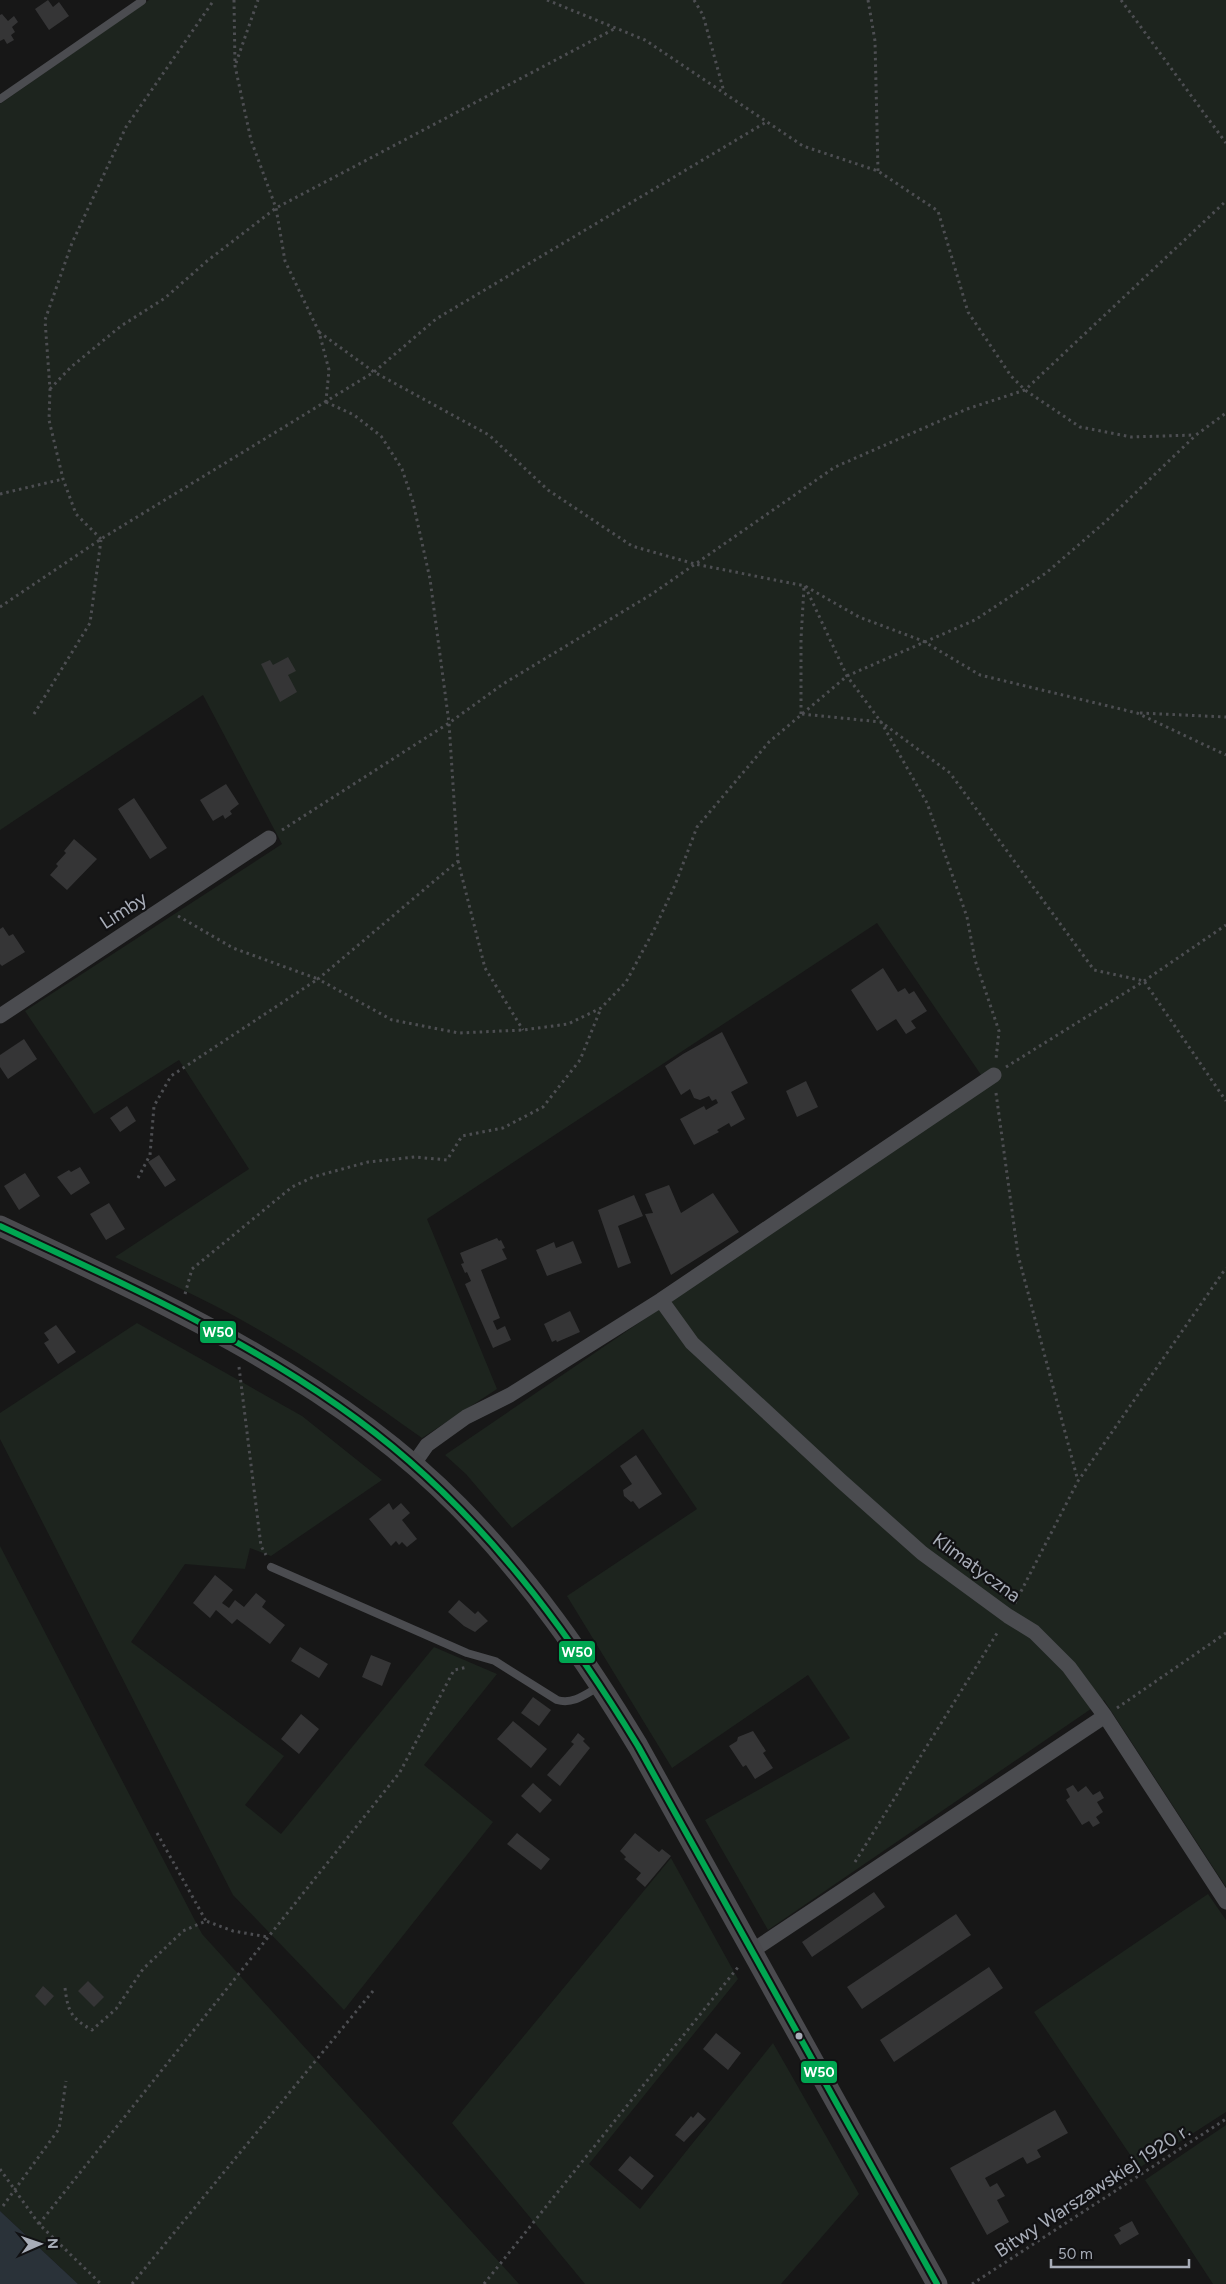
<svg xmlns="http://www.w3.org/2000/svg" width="1226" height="2284" viewBox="0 0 1226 2284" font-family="Figtree,sans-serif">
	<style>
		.green { fill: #1d241e }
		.water { fill: #2a3239 }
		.building { fill: #353536 }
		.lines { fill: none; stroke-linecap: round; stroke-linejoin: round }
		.path { stroke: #4d4e52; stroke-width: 3; stroke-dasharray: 2.5 4; stroke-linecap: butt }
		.lane { stroke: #4b4c50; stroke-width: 8 }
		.street { stroke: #4b4c50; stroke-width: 15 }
		.secondary { stroke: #4a4a4e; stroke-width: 21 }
		.bus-1-casing { stroke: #111113; stroke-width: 10 }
		.bus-1 { stroke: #00a651; stroke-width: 6 }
		.bus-dot { fill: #a8adb8; stroke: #111113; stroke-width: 2 }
		.labels { text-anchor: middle; stroke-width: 4.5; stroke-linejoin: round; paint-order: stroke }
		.street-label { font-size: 19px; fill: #a8adb8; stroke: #111113 }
		.line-badge { stroke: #111113; stroke-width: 2 }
		.badge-label { font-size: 14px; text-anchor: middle; font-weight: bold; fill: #fff }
	</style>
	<rect width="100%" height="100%" fill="#171717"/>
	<path class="green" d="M 149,0 L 1226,0 L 1226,1887 L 1104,1700 L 768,1930 L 705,1820 L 850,1738 L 808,1675 L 672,1768 L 567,1596 L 697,1509 L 643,1429 L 512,1528 L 466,1474 L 445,1455 L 988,1085 L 877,923 L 427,1219 L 497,1389 L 422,1438 C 367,1399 313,1360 254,1327 C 209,1301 162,1280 115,1257 L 249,1169 L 179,1060 L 94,1114 L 25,1011 L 282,844 L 203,695 L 0,830 L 0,104 Z
		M 137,1323 L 302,1416 L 382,1480 L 271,1556 L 250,1548 L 245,1569 L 185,1564 L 131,1642 L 284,1756 L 245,1805 L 281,1834 L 434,1647 L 497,1674 L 424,1765 L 493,1822 L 344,2010 L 233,1895 L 0,1439 L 0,1413 Z
		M 0,1546 L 202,1934 L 519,2284 L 78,2284 L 0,2211 Z
		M 671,1858 L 738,1979 L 589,2164 L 640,2209 L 773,2043 L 859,2194 L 781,2284 L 585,2284 L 452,2123 Z
		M 1208,1894 L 1226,1920 L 1226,2112 L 1139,2168 L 1034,2012 Z
		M 1226,2125 L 1226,2284 L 1213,2284 L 1145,2180 Z"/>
	<path class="water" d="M 0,2211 L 78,2284 L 0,2284 Z"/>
	<path class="building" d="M 48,0 L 53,7 L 59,2 L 69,16 L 49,30 L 35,9 Z
		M 2,14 L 8,21 L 14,16 L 18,22 L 12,27 L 15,32 L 11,35 L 14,40 L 7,44 L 4,39 L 0,41 L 0,15 Z
		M 288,657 L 296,671 L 288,675 L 297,692 L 280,702 L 261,664 L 270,660 L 273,665 Z
		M 226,784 L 239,804 L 230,811 L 232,814 L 225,819 L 223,815 L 213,821 L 200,800 Z
		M 134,798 L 167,848 L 150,859 L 118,809 Z
		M 74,839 L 97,859 L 67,890 L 50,875 L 58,866 L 56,864 L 66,853 L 64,851 Z
		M 3,927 L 9,936 L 13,934 L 25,952 L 2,966 L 0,964 L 0,929 Z
		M 883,968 L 898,992 L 905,988 L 909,994 L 914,991 L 927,1011 L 911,1021 L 916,1028 L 906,1034 L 896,1019 L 877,1031 L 851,990 Z
		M 722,1032 L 748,1083 L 731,1092 L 745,1119 L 731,1127 L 729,1123 L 717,1130 L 719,1132 L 694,1145 L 680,1119 L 704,1106 L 706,1110 L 718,1103 L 716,1099 L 712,1101 L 709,1096 L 700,1100 L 694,1098 L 690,1089 L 681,1095 L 665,1066 L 683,1054 Z
		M 24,1039 L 37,1059 L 8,1079 L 0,1067 L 0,1055 Z
		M 806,1081 L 818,1107 L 797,1117 L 786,1091 Z
		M 127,1106 L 136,1121 L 120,1132 L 110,1118 Z
		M 159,1155 L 176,1180 L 165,1187 L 148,1162 Z
		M 80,1167 L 90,1183 L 71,1195 L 57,1177 L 69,1170 L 71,1172 Z
		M 25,1173 L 40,1196 L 19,1210 L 4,1186 Z
		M 669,1185 L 681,1213 L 713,1193 L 739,1232 L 671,1275 L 645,1214 L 653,1213 L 645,1194 Z
		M 634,1195 L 643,1216 L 618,1226 L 631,1263 L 618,1268 L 598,1210 Z
		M 109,1203 L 125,1229 L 106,1240 L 90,1214 Z
		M 497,1238 L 499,1241 L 501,1240 L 505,1248 L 502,1249 L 507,1259 L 481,1270 L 500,1318 L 493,1321 L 497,1330 L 505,1326 L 511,1340 L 493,1348 L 465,1284 L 471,1281 L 467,1272 L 465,1273 L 461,1264 L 464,1263 L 460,1253 Z
		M 573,1241 L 582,1263 L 547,1276 L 536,1250 L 554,1242 L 556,1248 Z
		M 570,1311 L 580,1332 L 557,1342 L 556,1340 L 552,1342 L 544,1324 Z
		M 56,1325 L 76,1352 L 58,1364 L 44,1343 L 49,1340 L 44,1333 Z
		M 636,1455 L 662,1494 L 639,1509 L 633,1501 L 631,1502 L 624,1496 L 623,1490 L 632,1484 L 620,1466 Z
		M 389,1503 L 393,1510 L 401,1503 L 410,1513 L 402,1520 L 417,1539 L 407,1547 L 402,1542 L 399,1545 L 396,1541 L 391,1546 L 369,1519 Z
		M 215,1575 L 233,1590 L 222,1603 L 229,1608 L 235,1600 L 244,1607 L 256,1593 L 266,1601 L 262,1607 L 285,1625 L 270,1644 L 237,1619 L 232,1624 L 216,1610 L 210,1618 L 193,1603 Z
		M 459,1600 L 475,1614 L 478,1611 L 488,1621 L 475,1632 L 464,1626 L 448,1612 Z
		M 300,1647 L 328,1664 L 319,1678 L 291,1661 Z
		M 371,1655 L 391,1663 L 382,1686 L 362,1677 Z
		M 533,1697 L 551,1710 L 539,1726 L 521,1713 Z
		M 301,1714 L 319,1729 L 299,1754 L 281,1739 Z
		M 513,1721 L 547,1749 L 531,1768 L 497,1739 Z
		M 753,1731 L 766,1751 L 763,1753 L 773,1768 L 755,1779 L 746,1765 L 743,1767 L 729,1746 L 737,1741 L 738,1737 Z
		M 578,1733 L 585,1739 L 583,1741 L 590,1748 L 560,1786 L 547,1775 L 574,1744 L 571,1742 Z
		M 533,1783 L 552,1800 L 540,1813 L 521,1796 Z
		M 1073,1785 L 1078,1792 L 1086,1786 L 1093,1795 L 1100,1791 L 1104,1798 L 1097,1802 L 1103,1812 L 1096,1817 L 1100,1823 L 1093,1827 L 1089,1821 L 1082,1825 L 1066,1800 L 1070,1797 L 1066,1789 Z
		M 517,1833 L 550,1859 L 541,1870 L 507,1844 Z
		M 635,1833 L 659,1852 L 662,1849 L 671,1856 L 645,1887 L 636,1879 L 641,1873 L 624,1859 L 626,1857 L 620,1851 Z
		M 874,1892 L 885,1907 L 812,1957 L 802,1942 Z
		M 956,1914 L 971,1935 L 862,2009 L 847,1987 Z
		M 989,1967 L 1003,1988 L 894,2062 L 880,2040 Z
		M 88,1981 L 104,1997 L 94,2007 L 78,1991 Z
		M 43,1986 L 54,1996 L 45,2006 L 35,1996 Z
		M 716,2033 L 741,2053 L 728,2070 L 703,2049 Z
		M 1055,2110 L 1068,2133 L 1037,2150 L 1041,2157 L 1027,2164 L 1023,2157 L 985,2178 L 990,2187 L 997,2183 L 1005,2196 L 997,2200 L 1009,2222 L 987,2235 L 950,2168 Z
		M 698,2112 L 706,2119 L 684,2142 L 675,2135 L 691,2116 L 693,2118 Z
		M 630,2156 L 654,2176 L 642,2190 L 618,2170 Z
		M 1132,2221 L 1139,2234 L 1120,2245 L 1114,2235 L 1121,2231 L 1119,2228 Z"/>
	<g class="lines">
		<path class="path" d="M 234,0 L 235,66 L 251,140 L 276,208 L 285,261 L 319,332 L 329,370 L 326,401
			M 547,0 L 645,40 L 803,146 L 878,171 L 938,211 L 968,312 L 1011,376 L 1025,390 L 1080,427 L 1131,437 L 1195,435
			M 694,0 L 703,15 L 724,92
			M 868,0 L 875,41 L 878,171
			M 1121,0 L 1226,143
			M 236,63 L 258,0
			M 319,332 L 374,372 L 489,435 L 548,490 L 632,546 L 695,564 L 805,586 L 859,617 L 923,641 L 980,675 L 1137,713 L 1226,755
			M 50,389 L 71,367 L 121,326 L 165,298 L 207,261 L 276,208 L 616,28
			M 326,402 L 354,415 L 381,436 L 402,469 L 413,502 L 430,579 L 449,723 L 458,861 L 318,979 L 392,1020 L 459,1033 L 523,1030 L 568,1024 L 601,1008 L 626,982 L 654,930 L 675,885 L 697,827 L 769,742 L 847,676 L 975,620 L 1046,573 L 1105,522 L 1196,435 L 1226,413
			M 0,494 L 63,479
			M 101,539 L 76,514 L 63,479 L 54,441 L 49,420 L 50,389 L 45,320 L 72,243 L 126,127 L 214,0
			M 805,586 L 847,676 L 881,722 L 927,803 L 967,917 L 975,960 L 999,1031 L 996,1059
			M 0,607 L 101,539 L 374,372 L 436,319 L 768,121
			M 1140,713 L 1226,717
			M 34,714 L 90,623 L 101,540
			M 801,714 L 801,639 L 804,587
			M 802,714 L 881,722 L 950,773 L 1094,970 L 1144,981 L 1226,1101
			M 282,830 L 449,723 L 503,684 L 652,594 L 835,467 L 967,409 L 1025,390 L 1226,201
			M 458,861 L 485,968 L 523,1030
			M 178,916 L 233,948 L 318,979
			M 1006,1067 L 1144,981 L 1226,925
			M 996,1093 L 1018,1255 L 1078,1481
			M 138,1178 L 150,1155 L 154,1106 L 171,1076 L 318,979
			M 185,1294 L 192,1269 L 292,1187 L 313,1177 L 368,1162 L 415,1157 L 447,1160 L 462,1136 L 503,1128 L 543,1107 L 580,1060 L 601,1008
			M 239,1367 L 261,1546 L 266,1555
			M 1015,1603 L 1078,1481 L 1226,1268
			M 1117,1708 L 1226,1633
			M 157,1833 L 206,1921
			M 855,1862 L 999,1630
			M 65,1988 C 68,2012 71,2018 92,2030 L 116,2009 L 143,1969 L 183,1931 L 206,1921 L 233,1931 L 268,1937
			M 0,2169 L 39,2224 L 101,2284
			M 3,2206 L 59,2129 L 66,2081
			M 39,2224 L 400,1772 L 454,1670 L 468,1667
			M 132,2284 L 373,1991
			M 484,2284 L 739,1966
			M 972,2284 L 1226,2119"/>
		<path class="lane" d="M 0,99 L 142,1
			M 271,1567 L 467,1653 L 495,1661 L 557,1700 C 573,1705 586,1694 600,1686"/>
		<path class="street" d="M 0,1016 L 269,838
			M 661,1300 L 692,1343 L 840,1480 L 922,1553 L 1008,1616 L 1034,1632 L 1069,1667 L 1105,1716 L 1226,1902
			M 413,1465 L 427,1445 L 466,1417 L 510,1395 L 661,1300 L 994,1075
			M 752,1951 L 1105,1716"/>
		<path class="secondary" d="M 0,1226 C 161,1302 331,1377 458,1506 C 529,1578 586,1660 638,1746 L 937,2284"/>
		<defs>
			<path id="bus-1" d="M 0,1226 C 141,1292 290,1357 409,1461 C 502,1542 574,1641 638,1746 L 937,2284"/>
		</defs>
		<use href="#bus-1" class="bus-1-casing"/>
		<use href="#bus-1" class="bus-1"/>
	</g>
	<circle class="bus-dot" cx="799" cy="2036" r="4.5"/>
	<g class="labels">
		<g class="street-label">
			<text transform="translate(123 910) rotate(-33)" y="7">Limby</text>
			<text transform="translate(977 1567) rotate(36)" y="7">Klimatyczna</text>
			<text transform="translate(1092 2190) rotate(-33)" y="7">Bitwy Warszawskiej 1920 r.</text>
		</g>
	</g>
	<g class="line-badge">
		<rect x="199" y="1320" width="38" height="24" rx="5" fill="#00a651"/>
		<rect x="558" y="1640" width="38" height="24" rx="5" fill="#00a651"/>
		<rect x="800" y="2060" width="38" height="24" rx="5" fill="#00a651"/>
	</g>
	<g class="badge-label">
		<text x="218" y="1337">W50</text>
		<text x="577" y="1657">W50</text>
		<text x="819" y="2077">W50</text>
	</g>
	<g transform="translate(40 2244) rotate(88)" stroke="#111113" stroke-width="4" paint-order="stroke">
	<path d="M0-4L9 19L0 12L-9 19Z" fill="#a8adb8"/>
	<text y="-8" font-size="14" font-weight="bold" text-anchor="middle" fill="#a8adb8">N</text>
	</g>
	<path d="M1051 2259v8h138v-8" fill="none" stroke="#a8adb8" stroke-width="2.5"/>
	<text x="1058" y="2259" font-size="15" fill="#a8adb8" stroke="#111113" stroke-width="4" paint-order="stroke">50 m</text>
</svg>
